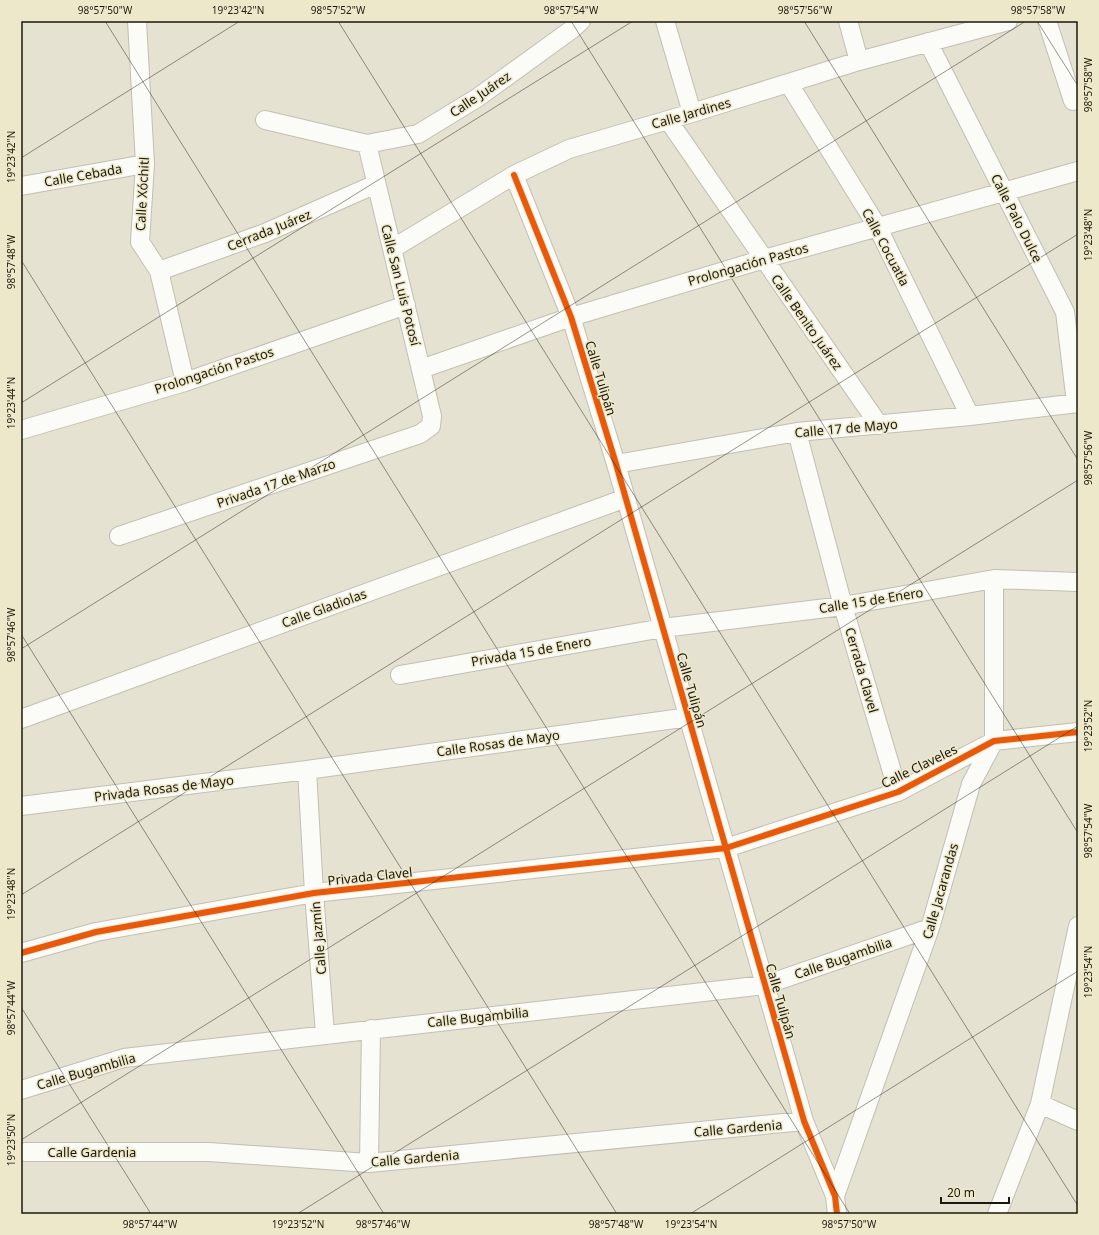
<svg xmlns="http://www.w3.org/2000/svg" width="1099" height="1235" viewBox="0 0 1099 1235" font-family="'Noto Sans',sans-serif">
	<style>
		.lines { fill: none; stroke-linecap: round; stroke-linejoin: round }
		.minor-casing { stroke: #c2bfb2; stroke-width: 20 }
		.minor { stroke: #fbfbf8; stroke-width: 18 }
		.cycleway-casing { stroke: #eee8ca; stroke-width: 8 }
		.cycleway { stroke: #e8590c; stroke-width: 6 }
		.ticks { fill: none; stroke: #1b190e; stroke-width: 1; stroke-opacity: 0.45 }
		.labels { text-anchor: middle; stroke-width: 3; stroke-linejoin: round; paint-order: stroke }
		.street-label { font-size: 13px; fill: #1b190e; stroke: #eee8ca }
		.neatline { fill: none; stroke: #1b190e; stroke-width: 1.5 }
		.ticks-label { font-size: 10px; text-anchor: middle; fill: #1b190e }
	</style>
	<rect width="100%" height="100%" fill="#e6e2d2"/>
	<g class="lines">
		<defs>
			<path id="minor" d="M 137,21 L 145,164 L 140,242 L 159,271 L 185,382
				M 665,21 L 692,113
				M 848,21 L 859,61
				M 1047,21 L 1073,101
				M 928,42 L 1065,312 L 1076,403
				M 789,84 L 877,226 L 970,416
				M 265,120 L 367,144 L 418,134 L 477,98 L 571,30 L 581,21
				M 668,120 L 879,425
				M 514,175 L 571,317 L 616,464 L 804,1121 L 835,1196 L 837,1214
				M 21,186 L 145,164
				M 392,249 L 514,175 L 569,149 L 692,113 L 859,61 L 1008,21
				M 159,271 L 265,233 L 376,184
				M 421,369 L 571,317 L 764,259 L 1078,171
				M 21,430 L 185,382 L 406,305
				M 797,432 L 843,606 L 898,792
				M 616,464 L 797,432 L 970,416 L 1078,403
				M 119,536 L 420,434 L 431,426 L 432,416 L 367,144
				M 400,675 L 663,628 L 843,606 L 994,579 L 1078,582
				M 21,719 L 626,498
				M 307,770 L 314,893 L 325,1034
				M 21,806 L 307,770 L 689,717
				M 21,953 L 96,932 L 314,893 L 726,848 L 898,792 L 994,741 L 1078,732
				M 21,1090 L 124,1058 L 765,985 L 930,928
				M 1040,1104 L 1078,1121
				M 25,1152 L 209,1152 L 369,1163 L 804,1121
				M 369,1163 L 371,1029
				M 835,1196 L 930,928 L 971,784 L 994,741 L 994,579
				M 997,1214 L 1040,1104 L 1078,926"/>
		</defs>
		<use href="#minor" class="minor-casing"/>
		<use href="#minor" class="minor"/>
		<defs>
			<path id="cycleway" d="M 514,175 L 571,317 L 616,464 L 804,1121 L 835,1196 L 837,1214
				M 21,953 L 96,932 L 314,893 L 726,848 L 898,792 L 994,741 L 1078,732"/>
		</defs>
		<use href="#cycleway" class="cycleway-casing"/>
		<use href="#cycleway" class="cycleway"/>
	</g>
	<path class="ticks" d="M 105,21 L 850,1214M 338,21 L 1078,1206M 571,21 L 1078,833M 804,21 L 1078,460M 1037,21 L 1078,86M 21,158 L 240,21M 21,260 L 617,1214M 21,403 L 633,21M 21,634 L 384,1214M 21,649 L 1026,21M 21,895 L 1078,234M 21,1007 L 151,1214M 21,1140 L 1078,480M 297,1214 L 1078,726M 690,1214 L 1078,971"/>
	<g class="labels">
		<g class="street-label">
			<text transform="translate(480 94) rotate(-34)" y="5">Calle Juárez</text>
			<text transform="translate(691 113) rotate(-16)" y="5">Calle Jardines</text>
			<text transform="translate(83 175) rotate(-10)" y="5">Calle Cebada</text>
			<text transform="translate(142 194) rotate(-87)" y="5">Calle Xóchitl</text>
			<text transform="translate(1017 218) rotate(63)" y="5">Calle Palo Dulce</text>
			<text transform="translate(269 230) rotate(-22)" y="5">Cerrada Juárez</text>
			<text transform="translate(886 247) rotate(62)" y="5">Calle Cocuatla</text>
			<text transform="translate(748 264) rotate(-16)" y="5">Prolongación Pastos</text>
			<text transform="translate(401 285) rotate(76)" y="5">Calle San Luis Potosí</text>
			<text transform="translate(807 322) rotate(55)" y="5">Calle Benito Juárez</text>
			<text transform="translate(214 370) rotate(-18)" y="5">Prolongación Pastos</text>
			<text transform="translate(601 378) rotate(73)" y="5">Calle Tulipán</text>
			<text transform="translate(846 428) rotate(-5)" y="5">Calle 17 de Mayo</text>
			<text transform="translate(276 483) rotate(-19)" y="5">Privada 17 de Marzo</text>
			<text transform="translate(871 600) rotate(-9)" y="5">Calle 15 de Enero</text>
			<text transform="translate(324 608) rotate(-20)" y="5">Calle Gladiolas</text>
			<text transform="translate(531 651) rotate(-10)" y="5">Privada 15 de Enero</text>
			<text transform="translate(862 670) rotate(74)" y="5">Cerrada Clavel</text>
			<text transform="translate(692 690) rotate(74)" y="5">Calle Tulipán</text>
			<text transform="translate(498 743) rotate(-8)" y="5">Calle Rosas de Mayo</text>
			<text transform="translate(919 766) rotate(-26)" y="5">Calle Claveles</text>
			<text transform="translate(164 788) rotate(-7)" y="5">Privada Rosas de Mayo</text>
			<text transform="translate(370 876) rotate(-6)" y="5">Privada Clavel</text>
			<text transform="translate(940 891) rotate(-74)" y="5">Calle Jacarandas</text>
			<text transform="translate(318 938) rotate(-95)" y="5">Calle Jazmín</text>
			<text transform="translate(843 958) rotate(-19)" y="5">Calle Bugambilia</text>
			<text transform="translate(781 1001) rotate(74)" y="5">Calle Tulipán</text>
			<text transform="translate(478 1017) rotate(-6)" y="5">Calle Bugambilia</text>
			<text transform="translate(86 1071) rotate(-16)" y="5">Calle Bugambilia</text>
			<text transform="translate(738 1128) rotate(-5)" y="5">Calle Gardenia</text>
			<text x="92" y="1157">Calle Gardenia</text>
			<text transform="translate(415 1158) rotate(-5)" y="5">Calle Gardenia</text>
		</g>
	</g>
	<rect width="1099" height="1235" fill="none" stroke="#eee8ca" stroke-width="44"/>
	<path d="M941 1197v6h68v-6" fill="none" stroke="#1b190e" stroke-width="2"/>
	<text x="947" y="1197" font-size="12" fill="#1b190e" stroke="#eee8ca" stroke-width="3" paint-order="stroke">20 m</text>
	<rect x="22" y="22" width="1055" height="1191" class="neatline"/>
	<g class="ticks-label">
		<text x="105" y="14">98°57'50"W</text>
		<text x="238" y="14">19°23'42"N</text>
		<text x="338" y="14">98°57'52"W</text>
		<text x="571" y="14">98°57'54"W</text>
		<text x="805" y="14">98°57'56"W</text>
		<text x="1038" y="14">98°57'58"W</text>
		<text transform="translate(1088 85) rotate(-90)" y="4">98°57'58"W</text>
		<text transform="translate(11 157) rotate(-90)" y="4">19°23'42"N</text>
		<text transform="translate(1088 235) rotate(-90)" y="4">19°23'48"N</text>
		<text transform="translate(11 262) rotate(-90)" y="4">98°57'48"W</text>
		<text transform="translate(11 403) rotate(-90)" y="4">19°23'44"N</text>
		<text transform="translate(1088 458) rotate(-90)" y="4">98°57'56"W</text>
		<text transform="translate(11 635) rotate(-90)" y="4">98°57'46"W</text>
		<text transform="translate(1088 726) rotate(-90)" y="4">19°23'52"N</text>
		<text transform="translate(1088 831) rotate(-90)" y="4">98°57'54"W</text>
		<text transform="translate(11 894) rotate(-90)" y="4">19°23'48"N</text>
		<text transform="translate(1088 972) rotate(-90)" y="4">19°23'54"N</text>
		<text transform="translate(11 1008) rotate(-90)" y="4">98°57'44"W</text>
		<text transform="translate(11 1140) rotate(-90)" y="4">19°23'50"N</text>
		<text x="150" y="1228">98°57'44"W</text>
		<text x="298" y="1228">19°23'52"N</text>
		<text x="383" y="1228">98°57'46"W</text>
		<text x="616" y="1228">98°57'48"W</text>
		<text x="691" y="1228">19°23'54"N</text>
		<text x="849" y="1228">98°57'50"W</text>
	</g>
</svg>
